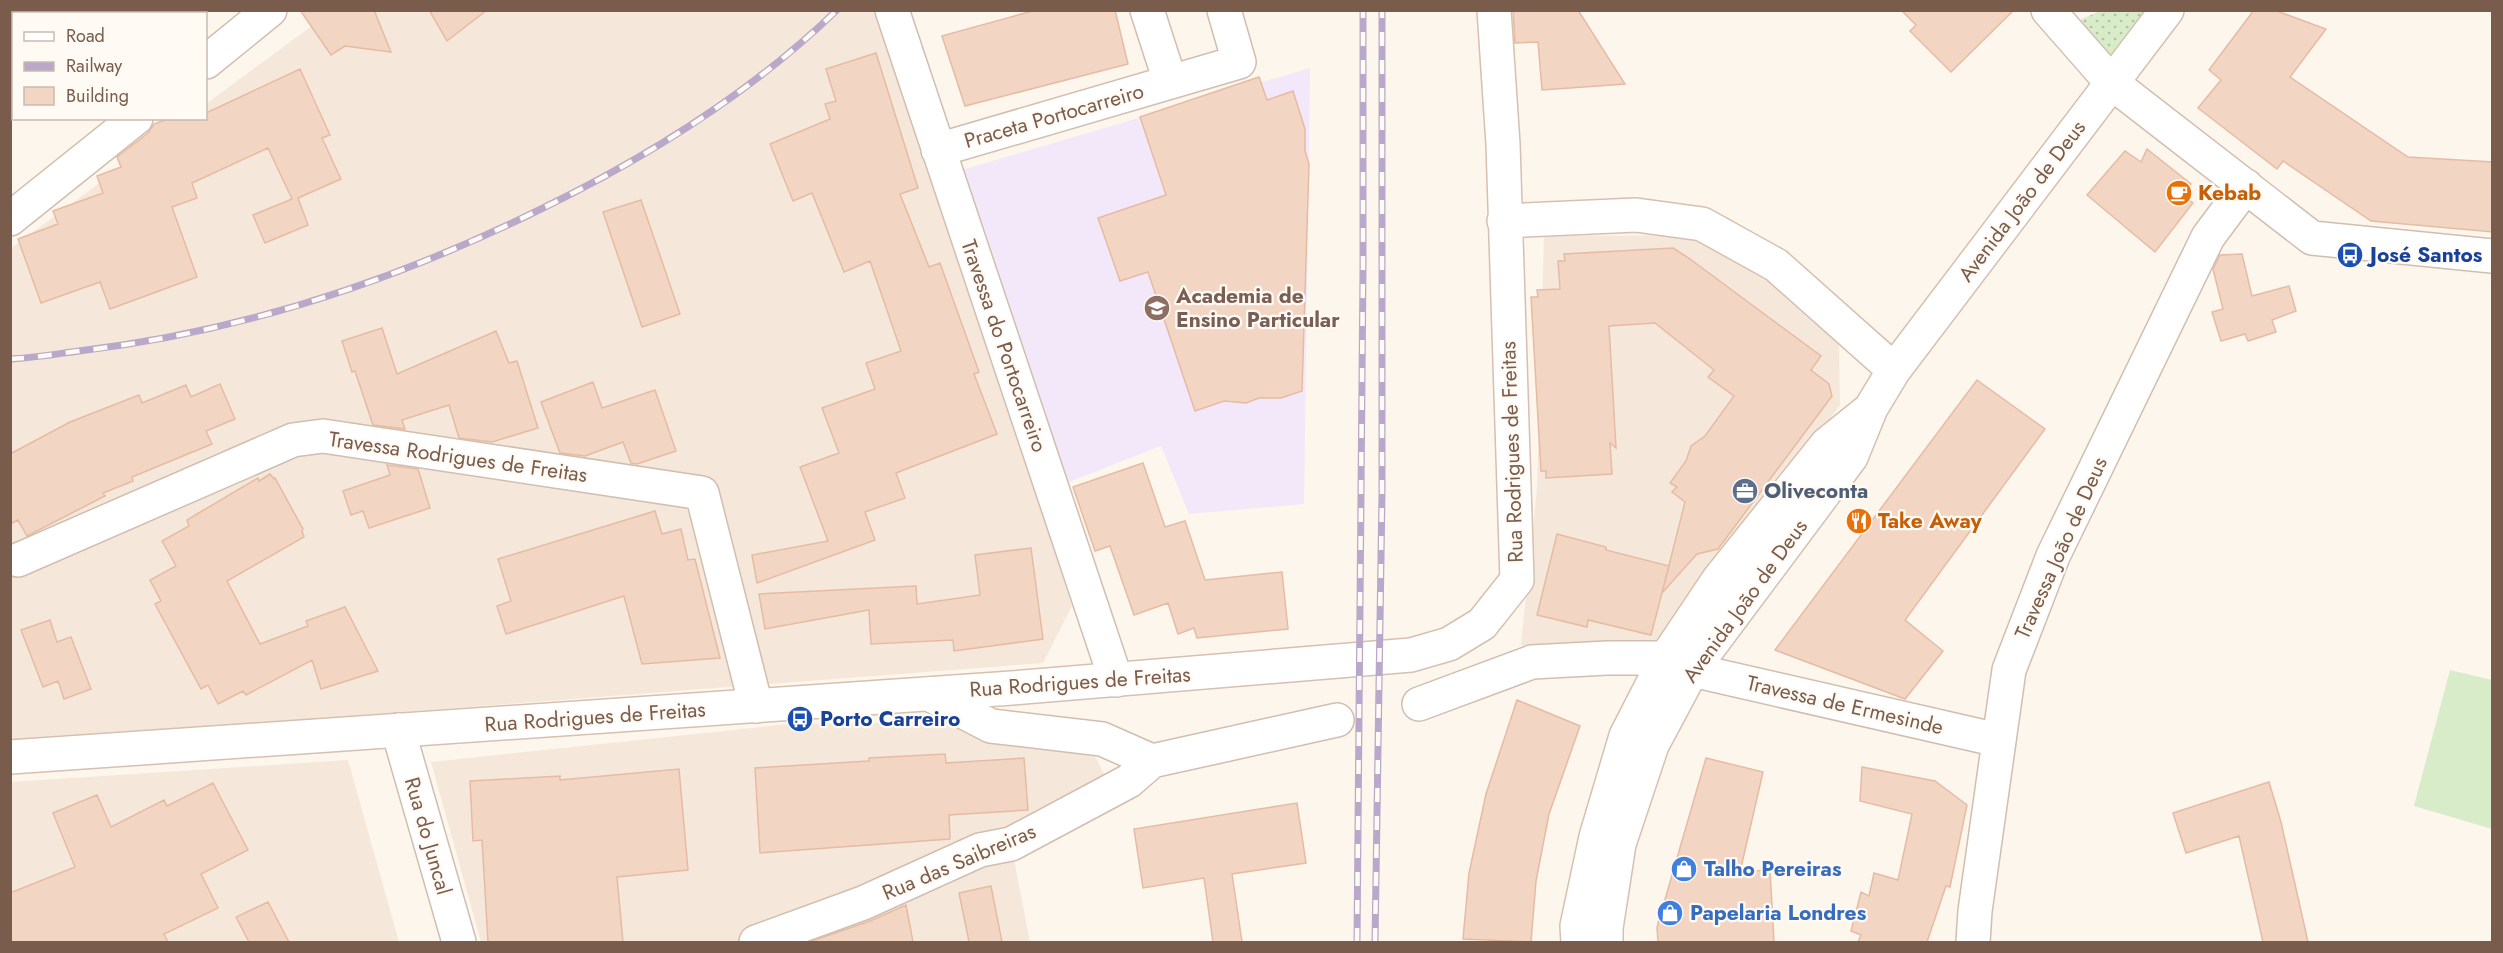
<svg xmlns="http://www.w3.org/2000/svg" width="2503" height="953" viewBox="0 0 2503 953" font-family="Jost,sans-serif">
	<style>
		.residential { fill: #f5e8da }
		.education { fill: #f3e8fa }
		.grass { fill: url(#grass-dots) }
		.garden { fill: #d8ecc9 }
		.building { fill: #f3d5c3; stroke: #e6bba3; stroke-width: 1.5 }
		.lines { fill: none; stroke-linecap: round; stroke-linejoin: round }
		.street-casing { stroke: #d1beb0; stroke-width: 36 }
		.secondary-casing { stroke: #d6c0b0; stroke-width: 36 }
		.street { stroke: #fff; stroke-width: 33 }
		.secondary { stroke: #fff; stroke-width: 33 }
		.rail-casing { stroke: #b9a8c9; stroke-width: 7 }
		.rail { stroke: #fffaf3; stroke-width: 4.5; stroke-dasharray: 14; stroke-linecap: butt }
		.labels { text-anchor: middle; stroke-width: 4.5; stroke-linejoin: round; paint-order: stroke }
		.street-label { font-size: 21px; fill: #7a5c4d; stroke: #fffaf3 }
		.food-label { font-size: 21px; font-weight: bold; fill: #c56008; stroke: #fffaf3; text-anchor: start }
		.transit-label { font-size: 21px; font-weight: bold; fill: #164399; stroke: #fffaf3; text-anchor: start }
		.education-label { font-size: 21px; font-weight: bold; fill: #785e54; stroke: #fffaf3; text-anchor: start }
		.service-label { font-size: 21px; font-weight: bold; fill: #4e5e75; stroke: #fffaf3; text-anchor: start }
		.shop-label { font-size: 21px; font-weight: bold; fill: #366cbe; stroke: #fffaf3; text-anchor: start }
	</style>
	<defs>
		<pattern id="grass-dots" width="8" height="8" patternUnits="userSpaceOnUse" patternTransform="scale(1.5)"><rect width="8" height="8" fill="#d8ecc9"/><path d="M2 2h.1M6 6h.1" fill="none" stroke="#b4c2a5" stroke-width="1.8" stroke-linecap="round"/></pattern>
	</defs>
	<rect width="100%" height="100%" fill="#fdf6ec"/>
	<path class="residential" d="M 332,11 L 882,11 L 1072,606 L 1043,663 L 11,742 L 10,249 L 186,119 L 206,118 L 206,104 Z
		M 1698,235 L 1749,263 L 1839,343 L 1840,405 L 1645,665 L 1521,645 L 1537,488 L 1544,236 Z
		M 926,722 L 1094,754 L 1112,790 L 1011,844 L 1030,942 L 804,942 L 803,926 L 753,942 L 481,942 L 431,762 L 789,724 Z
		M 348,760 L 399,942 L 11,942 L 11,782 Z"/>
	<path class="education" d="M 1310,68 L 1304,504 L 1189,514 L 1161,446 L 1069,482 L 958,171 Z"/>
	<path class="grass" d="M 2100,11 L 2157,11 L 2120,51 L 2111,54 L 2105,52 L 2080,20 Z"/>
	<path class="garden" d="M 2450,670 L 2492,680 L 2492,829 L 2414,806 Z"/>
	<path class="building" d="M 300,10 L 374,10 L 391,52 L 345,46 L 331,55 Z
		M 429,10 L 487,10 L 447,41 Z
		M 1036,10 L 1115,10 L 1128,64 L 965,106 L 942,36 Z
		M 1513,10 L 1578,10 L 1625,84 L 1542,90 L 1538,42 L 1515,43 Z
		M 1901,10 L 2014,10 L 1951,72 L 1910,31 L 1916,25 Z
		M 2254,10 L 2274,10 L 2326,29 L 2290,77 L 2408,157 L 2493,162 L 2493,232 L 2371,221 L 2283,161 L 2277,169 L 2198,108 L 2221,80 L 2209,70 Z
		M 876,53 L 918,188 L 900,194 L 929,267 L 940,263 L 979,372 L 974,374 L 997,434 L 896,473 L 905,498 L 865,512 L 875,540 L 757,583 L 752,555 L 828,541 L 800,467 L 839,453 L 822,408 L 875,389 L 866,363 L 901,351 L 870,261 L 844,272 L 812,193 L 793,201 L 770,144 L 830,119 L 825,104 L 836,101 L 826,69 Z
		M 300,69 L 330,135 L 322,138 L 341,179 L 298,198 L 308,225 L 265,243 L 253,215 L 292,199 L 268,148 L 192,183 L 197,198 L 172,207 L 197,277 L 110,309 L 100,282 L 41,303 L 18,239 L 58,224 L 53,211 L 103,193 L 97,176 L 121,167 L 117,157 L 148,133 L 154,124 L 170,118 L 206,118 L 206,113 Z
		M 1259,77 L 1267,100 L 1293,91 L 1305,129 L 1305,151 L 1309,164 L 1302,391 L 1281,398 L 1259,398 L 1246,403 L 1224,401 L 1195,411 L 1148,272 L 1120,281 L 1098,218 L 1166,195 L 1140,117 Z
		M 2147,149 L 2191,184 L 2179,193 L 2193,203 L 2155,252 L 2087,195 L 2125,151 L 2141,162 Z
		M 641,200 L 680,314 L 642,327 L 603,212 Z
		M 1673,248 L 1690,259 L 1821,356 L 1811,370 L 1829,384 L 1832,396 L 1718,549 L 1697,554 L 1662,593 L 1685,502 L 1672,492 L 1677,487 L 1670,483 L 1686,461 L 1691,446 L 1705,436 L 1734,396 L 1708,377 L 1714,370 L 1655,323 L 1609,326 L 1616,448 L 1610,443 L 1612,474 L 1546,478 L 1546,471 L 1541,471 L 1531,297 L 1538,297 L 1537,290 L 1560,289 L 1558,261 L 1565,261 L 1564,254 Z
		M 2242,254 L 2252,296 L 2289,286 L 2296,311 L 2272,320 L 2276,332 L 2248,341 L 2245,334 L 2221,341 L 2212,312 L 2223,309 L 2213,269 L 2220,255 Z
		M 382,328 L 397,374 L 496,331 L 509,363 L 517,361 L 538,428 L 492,442 L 459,438 L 449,405 L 402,420 L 405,429 L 373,425 L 355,371 L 352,372 L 342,341 Z
		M 1977,380 L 2045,429 L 1905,620 L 1943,651 L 1905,699 L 1775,650 Z
		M 593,382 L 602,408 L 655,390 L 676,451 L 637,464 L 631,463 L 623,442 L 585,456 L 560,453 L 541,402 Z
		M 220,384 L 235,419 L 206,431 L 212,444 L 132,477 L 133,481 L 103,493 L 105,496 L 27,536 L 18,520 L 10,524 L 10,454 L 70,422 L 139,395 L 142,403 L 186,385 L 191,397 Z
		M 1143,463 L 1165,527 L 1185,521 L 1205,580 L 1282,572 L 1288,629 L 1197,638 L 1194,628 L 1178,634 L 1168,603 L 1134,615 L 1110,546 L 1095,551 L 1073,487 Z
		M 387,465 L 418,469 L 430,508 L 369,528 L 363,511 L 351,515 L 343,491 L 390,475 Z
		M 270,474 L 274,479 L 275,478 L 303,529 L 302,531 L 304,537 L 227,581 L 260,644 L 308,626 L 306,621 L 345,607 L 378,671 L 321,689 L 312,660 L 246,695 L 243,691 L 218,704 L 208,685 L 201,689 L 155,604 L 161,601 L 150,580 L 176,566 L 162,541 L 189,526 L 187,520 L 197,514 L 258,478 L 259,481 Z
		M 655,511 L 662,534 L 681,529 L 688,560 L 695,559 L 720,658 L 642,664 L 624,596 L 506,634 L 497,606 L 511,601 L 498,559 Z
		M 1557,534 L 1606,547 L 1606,550 L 1669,566 L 1651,635 L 1588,620 L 1587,627 L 1537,615 Z
		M 1031,548 L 1043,639 L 954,651 L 953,640 L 871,644 L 869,610 L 765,629 L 759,594 L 916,586 L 917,604 L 980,595 L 975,555 Z
		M 50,620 L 57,642 L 71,637 L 91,689 L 64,699 L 58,681 L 43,687 L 21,630 Z
		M 1517,700 L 1580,726 L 1549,814 L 1536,881 L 1531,942 L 1463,939 L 1469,873 L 1486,794 Z
		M 945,754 L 946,763 L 1024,758 L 1028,810 L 949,815 L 950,839 L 760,853 L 755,768 L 869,761 L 869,758 Z
		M 1706,758 L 1763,772 L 1740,872 L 1770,870 L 1774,942 L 1658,942 L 1657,927 Z
		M 1862,767 L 1935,781 L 1967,805 L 1950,887 L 1946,886 L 1927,942 L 1858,942 L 1861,935 L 1851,931 L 1861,892 L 1869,896 L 1874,873 L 1898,880 L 1912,814 L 1860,801 Z
		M 679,769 L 688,870 L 617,877 L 623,942 L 488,942 L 482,840 L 473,841 L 470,781 L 560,776 L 560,780 Z
		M 2269,782 L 2281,822 L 2308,942 L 2263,942 L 2239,836 L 2186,853 L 2173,813 Z
		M 213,783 L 248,850 L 201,874 L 218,908 L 164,934 L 168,942 L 10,942 L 10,893 L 75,867 L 53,813 L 97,795 L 111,827 L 164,800 L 167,806 Z
		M 1297,803 L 1306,863 L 1232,874 L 1242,942 L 1213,942 L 1204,878 L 1143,888 L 1134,829 Z
		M 991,886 L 1002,942 L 969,942 L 959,893 Z
		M 268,902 L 289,942 L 249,942 L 236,917 Z
		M 906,905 L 913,942 L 809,942 L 870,921 Z"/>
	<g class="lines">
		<defs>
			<path id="street" d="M 892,10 L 1116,680
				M 1147,10 L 1170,81
				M 2048,10 L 2112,83 L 2312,238 L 2492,256
				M 206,62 L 270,10
				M 938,150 L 1239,62 L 1224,10
				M 10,219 L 136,118
				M 18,560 L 293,440 L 323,436 L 702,493 L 756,706
				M 1692,670 L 1998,740
				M 929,694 L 991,726 L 1102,739 L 1152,761 L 1337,720
				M 1419,704 L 1532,662 L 1607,658 L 1666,658
				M 398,730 L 459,942
				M 756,942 L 863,903 L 980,850 L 1011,844 L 1129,781 L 1152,761
				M 1973,942 L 1975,911 L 2009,670 L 2053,556 L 2208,237 L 2246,186"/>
			<path id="secondary" d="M 1504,221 L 1636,215 L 1702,224 L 1776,265 L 1894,370
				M 10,757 L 1012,688 L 1411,655 L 1449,644 L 1482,624 L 1517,580 L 1503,144 L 1494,10
				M 1578,942 L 1577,926 L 1596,837 L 1626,736 L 1666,658 L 1719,579 L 1827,444 L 1868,411
				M 1606,942 L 1606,928 L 1619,844 L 1652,745 L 1692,670 L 1851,457 L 1871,408 L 1894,370 L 2167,10"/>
		</defs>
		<use href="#street" class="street-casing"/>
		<use href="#secondary" class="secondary-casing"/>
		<use href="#street" class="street"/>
		<use href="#secondary" class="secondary"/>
		<defs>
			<path id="rail" d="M 10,359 C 33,358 56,354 79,351 C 241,332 395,281 541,209 C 648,157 751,93 837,10
				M 1357,942 L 1363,268 L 1363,10
				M 1375,942 L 1382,493 L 1382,10"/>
		</defs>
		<use href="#rail" class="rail-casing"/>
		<use href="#rail" class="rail"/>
	</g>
	<defs>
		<symbol id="cafe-disc" viewBox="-11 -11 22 22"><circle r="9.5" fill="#e8710a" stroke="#fffaf3"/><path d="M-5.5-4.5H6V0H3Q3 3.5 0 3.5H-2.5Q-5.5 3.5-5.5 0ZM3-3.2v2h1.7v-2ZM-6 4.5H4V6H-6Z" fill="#fff"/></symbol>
		<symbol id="bus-disc" viewBox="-11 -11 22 22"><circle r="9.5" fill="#1a4fb4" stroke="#fffaf3"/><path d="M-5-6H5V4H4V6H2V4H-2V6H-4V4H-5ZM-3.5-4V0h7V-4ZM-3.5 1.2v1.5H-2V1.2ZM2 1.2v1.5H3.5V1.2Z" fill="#fff"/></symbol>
		<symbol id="school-disc" viewBox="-11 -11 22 22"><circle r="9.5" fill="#8d6e63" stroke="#fffaf3"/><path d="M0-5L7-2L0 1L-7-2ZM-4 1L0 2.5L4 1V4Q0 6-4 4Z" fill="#fff"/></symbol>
		<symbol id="office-disc" viewBox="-11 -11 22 22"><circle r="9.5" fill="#5c6f8a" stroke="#fffaf3"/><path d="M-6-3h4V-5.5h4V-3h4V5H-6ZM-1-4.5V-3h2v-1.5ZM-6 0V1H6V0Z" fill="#fff"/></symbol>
		<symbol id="restaurant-disc" viewBox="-11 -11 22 22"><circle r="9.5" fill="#e8710a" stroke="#fffaf3"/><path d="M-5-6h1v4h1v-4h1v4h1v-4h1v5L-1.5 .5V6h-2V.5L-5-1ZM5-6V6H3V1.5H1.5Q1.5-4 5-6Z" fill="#fff"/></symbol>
		<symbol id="shop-disc" viewBox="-11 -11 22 22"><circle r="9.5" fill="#3f7fe0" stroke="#fffaf3"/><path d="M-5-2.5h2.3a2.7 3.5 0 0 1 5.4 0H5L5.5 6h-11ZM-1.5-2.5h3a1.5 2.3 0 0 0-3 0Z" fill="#fff"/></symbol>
	</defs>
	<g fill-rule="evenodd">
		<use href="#cafe-disc" x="2164" y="178" width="30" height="30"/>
		<use href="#bus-disc" x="2335" y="240" width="30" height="30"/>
		<use href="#school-disc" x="1142" y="293" width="30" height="30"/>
		<use href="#office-disc" x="1730" y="476" width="30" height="30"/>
		<use href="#restaurant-disc" x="1844" y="506" width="30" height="30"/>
		<use href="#bus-disc" x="785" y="704" width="30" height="30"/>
		<use href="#shop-disc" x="1669" y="854" width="30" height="30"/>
		<use href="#shop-disc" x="1655" y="898" width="30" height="30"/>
	</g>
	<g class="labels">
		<g class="street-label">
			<text transform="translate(1054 116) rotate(-16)" y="7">Praceta Portocarreiro</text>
			<text transform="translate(2022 201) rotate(-53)" y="7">Avenida João de Deus</text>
			<text transform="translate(1004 346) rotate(71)" y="7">Travessa do Portocarreiro</text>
			<text transform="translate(1512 452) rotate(-92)" y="7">Rua Rodrigues de Freitas</text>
			<text transform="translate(458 457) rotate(8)" y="7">Travessa Rodrigues de Freitas</text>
			<text transform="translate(2061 548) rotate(-66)" y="7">Travessa João de Deus</text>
			<text transform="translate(1745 601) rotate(-54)" y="7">Avenida João de Deus</text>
			<text transform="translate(1080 682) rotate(-4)" y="7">Rua Rodrigues de Freitas</text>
			<text transform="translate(1845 705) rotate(13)" y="7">Travessa de Ermesinde</text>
			<text transform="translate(595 717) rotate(-4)" y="7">Rua Rodrigues de Freitas</text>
			<text transform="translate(428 836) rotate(74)" y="7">Rua do Juncal</text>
			<text transform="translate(959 862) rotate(-23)" y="7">Rua das Saibreiras</text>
		</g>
		<g class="food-label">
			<text x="2198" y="200">Kebab</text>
			<text x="1878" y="528">Take Away</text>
		</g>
		<g class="transit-label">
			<text x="2370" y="262">José Santos</text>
			<text x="820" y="726">Porto Carreiro</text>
		</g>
		<g class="education-label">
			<text x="1176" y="303">Academia de<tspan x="1176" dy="24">Ensino Particular</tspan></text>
		</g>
		<g class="service-label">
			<text x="1764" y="498">Oliveconta</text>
		</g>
		<g class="shop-label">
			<text x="1704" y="876">Talho Pereiras</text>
			<text x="1690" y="920">Papelaria Londres</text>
		</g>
	</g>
	<rect width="2503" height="953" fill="none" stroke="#7a5c4d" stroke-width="24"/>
	<rect x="12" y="12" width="195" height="108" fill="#fffaf3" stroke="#cabbb1" stroke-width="1.5"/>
	<rect x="24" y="32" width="30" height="9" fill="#ffffff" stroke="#cabbb1" stroke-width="1.5"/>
	<text x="66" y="42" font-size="18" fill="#7a5c4d">Road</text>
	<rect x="24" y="62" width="30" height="9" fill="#b9a8c9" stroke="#cabbb1" stroke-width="1.5"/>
	<text x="66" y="72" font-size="18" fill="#7a5c4d">Railway</text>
	<rect x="24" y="87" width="30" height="18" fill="#f3d5c3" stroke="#cabbb1" stroke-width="1.5"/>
	<text x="66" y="102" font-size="18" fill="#7a5c4d">Building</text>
</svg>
